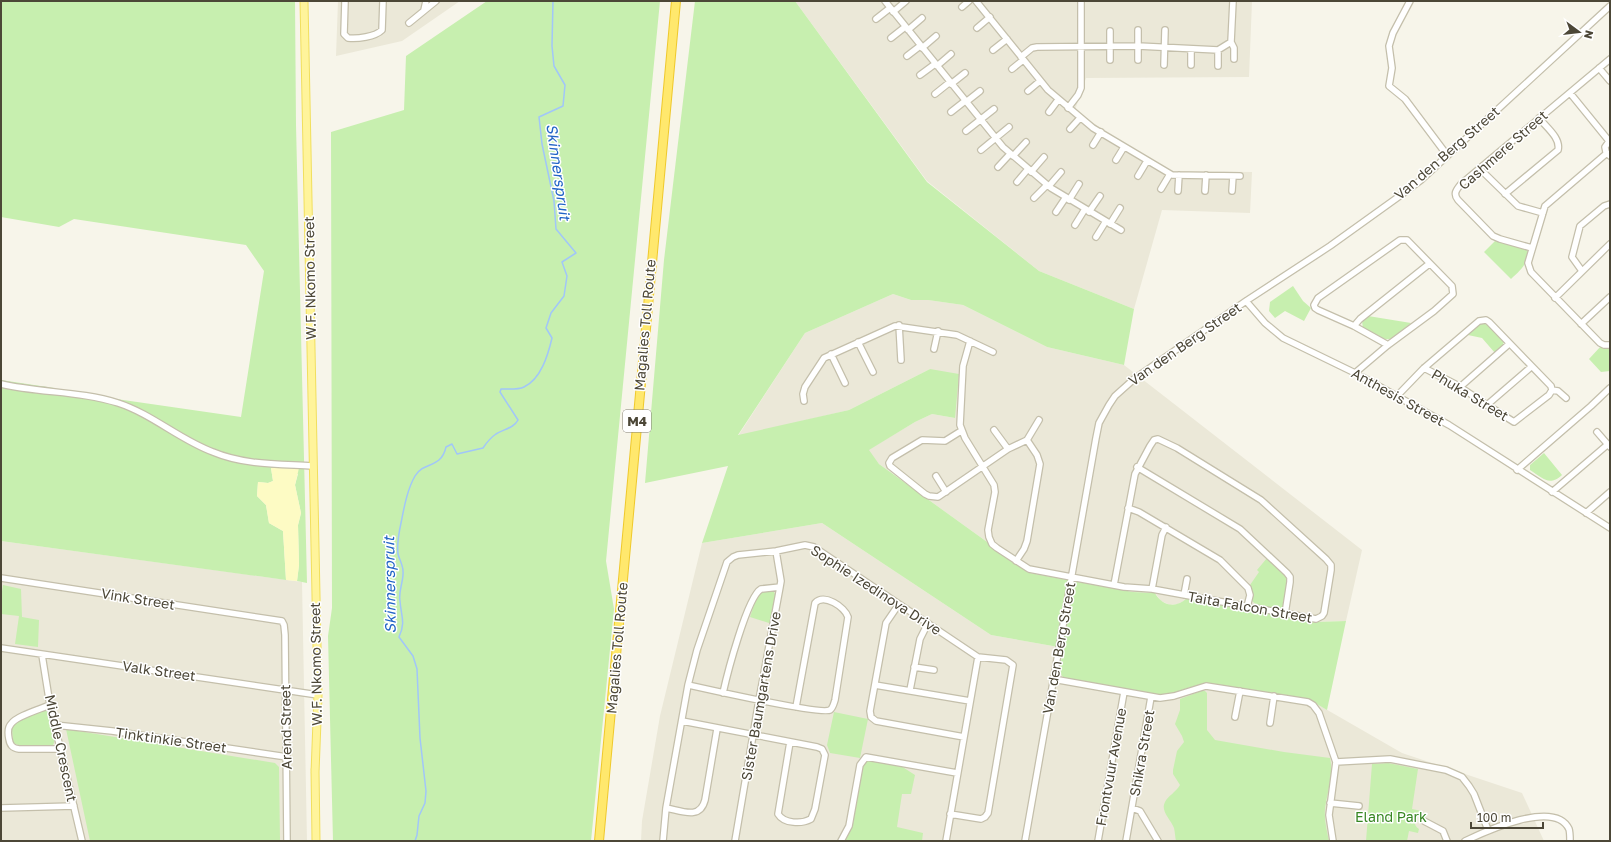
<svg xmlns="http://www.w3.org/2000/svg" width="1611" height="842" viewBox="0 0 1611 842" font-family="'Golos Text',sans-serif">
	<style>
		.residential { fill: #ebe8d8 }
		.green { fill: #c7efaf }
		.sand { fill: #fdfbc4 }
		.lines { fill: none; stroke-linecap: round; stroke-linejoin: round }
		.stream { stroke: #a1c6f9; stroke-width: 1.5 }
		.minor-casing { stroke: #c4bfab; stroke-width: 8 }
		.major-casing { stroke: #f1df5e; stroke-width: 9 }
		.highway-casing { stroke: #efc92c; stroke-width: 10 }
		.minor { stroke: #fff; stroke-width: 5.5 }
		.major { stroke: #fff49b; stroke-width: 7 }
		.highway { stroke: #ffe86d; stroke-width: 8 }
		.labels { text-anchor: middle; stroke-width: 3; stroke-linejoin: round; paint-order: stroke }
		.shield { fill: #fff; stroke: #827e73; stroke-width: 1 }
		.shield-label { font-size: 13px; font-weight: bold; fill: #4c4737 }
		.street-label { font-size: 14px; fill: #4c4737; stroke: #fff }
		.park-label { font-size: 14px; fill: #368622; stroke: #fff }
		.water-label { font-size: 15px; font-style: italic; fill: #2264c6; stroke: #fff }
	</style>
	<rect width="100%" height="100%" fill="#f7f5ea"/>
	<path class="residential" d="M 338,1 L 460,1 L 402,41 L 336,56 Z
		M 795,1 L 1252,1 L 1249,77 L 1086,78 L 1075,110 L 1109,134 L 1172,171 L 1252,172 L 1250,213 L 1162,210 L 1134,309 L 1039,271 L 927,181 Z
		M 893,294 L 911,300 L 928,300 L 963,305 L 1047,347 L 1124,365 L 1362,550 L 1346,621 L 1315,622 L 1184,601 L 1178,604 L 1170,605 L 1161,601 L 1155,593 L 1133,592 L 1030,573 L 879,464 L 868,450 L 915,422 L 932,414 L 955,418 L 930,369 L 849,410 L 738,436 L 805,333 Z
		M 822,523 L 991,635 L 1064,648 L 1059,670 L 1174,694 L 1200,684 L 1211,683 L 1310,700 L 1402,753 L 1522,793 L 1544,841 L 641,841 L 642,821 L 660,716 L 702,543 Z
		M 1,541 L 302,582 L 307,841 L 1,841 Z"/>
	<path class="green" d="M 1,1 L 295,1 L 296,125 L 307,583 L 297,581 L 299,565 L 298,525 L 301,513 L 295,485 L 298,474 L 271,468 L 273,481 L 268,483 L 258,482 L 257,496 L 266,505 L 269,523 L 283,531 L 286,580 L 1,541 L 1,380 L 54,388 L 54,390 L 241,417 L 264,271 L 246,245 L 74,219 L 59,227 L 1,217 Z
		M 487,1 L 660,1 L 606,561 L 614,609 L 591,841 L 333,841 L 328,636 L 332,608 L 331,132 L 404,110 L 406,56 Z
		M 695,1 L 795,1 L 927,182 L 1039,271 L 1134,309 L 1124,365 L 1047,347 L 963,305 L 928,300 L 911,300 L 893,294 L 805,333 L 738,435 L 849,410 L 930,369 L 959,374 L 955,418 L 932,414 L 915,422 L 869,450 L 879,464 L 1030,573 L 1133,592 L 1155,593 C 1162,606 1176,609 1187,598 L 1315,622 L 1346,621 L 1327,710 L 1310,700 L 1216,684 C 1196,682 1179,693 1160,696 L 1068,680 L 1062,676 L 1059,670 L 1064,648 L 991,635 L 822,523 L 702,543 L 728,466 L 645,483 L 664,260 Z
		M 1495,241 L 1523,247 L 1528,251 C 1528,264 1520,271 1511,279 L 1484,252 Z
		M 1293,286 L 1303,301 L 1311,308 L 1304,321 L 1285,311 L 1275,318 L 1269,311 L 1270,302 Z
		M 1368,316 L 1411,323 C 1388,343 1391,344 1363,329 L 1362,321 Z
		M 1480,323 L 1489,325 L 1504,342 L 1501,349 L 1495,353 L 1482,338 L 1468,335 L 1466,334 Z
		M 1601,346 L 1606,349 L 1610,349 L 1610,371 L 1601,372 L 1589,359 Z
		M 1544,453 L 1562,475 C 1549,487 1543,478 1530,470 L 1530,465 Z
		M 1267,558 L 1286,576 L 1288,579 L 1284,605 L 1280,609 L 1258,606 L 1252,601 L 1252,591 L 1250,585 L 1259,572 L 1257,570 Z
		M 3,585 L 21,589 L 22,617 L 39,620 L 38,647 L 15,644 L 19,616 L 1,614 L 1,598 Z
		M 773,590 L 776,596 L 772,624 L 750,617 L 757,596 L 762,591 Z
		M 1201,691 L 1205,691 L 1207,693 L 1207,730 L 1215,740 L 1284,752 L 1330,758 C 1334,775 1327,792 1325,809 C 1324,820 1327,831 1329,841 L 1176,841 C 1175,837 1175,832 1174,828 C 1171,820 1160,811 1165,802 C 1168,796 1176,792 1180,785 L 1173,774 L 1173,770 L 1177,751 L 1184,742 L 1182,736 L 1175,724 L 1180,710 L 1180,699 Z
		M 43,710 L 47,711 C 52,716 57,739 53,745 L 21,746 L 13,743 L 12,729 L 13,723 Z
		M 834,712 L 868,719 L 860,758 L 830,753 L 827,745 Z
		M 66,729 L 275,763 L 279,767 L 280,841 L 90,841 Z
		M 867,760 L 901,766 L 915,775 L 911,794 L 902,794 L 897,827 L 923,833 L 922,841 L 844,841 L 853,823 L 863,764 Z
		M 1388,763 L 1418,769 L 1412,809 L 1422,811 L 1421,814 C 1414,817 1412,824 1419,829 L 1418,833 L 1409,831 L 1407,841 L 1366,841 L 1372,764 Z"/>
	<path class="sand" d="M 271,468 L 299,468 L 295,485 L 301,513 L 298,525 L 299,565 L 297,581 L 286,580 L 283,531 L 269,523 L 266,505 L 257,496 L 258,482 L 268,483 L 273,481 Z"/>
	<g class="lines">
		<path class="stream" d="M 415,841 L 417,835 L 419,816 L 425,803 L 426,791 L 420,738 L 417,669 L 413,656 L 399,637 C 406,622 401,616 400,601 C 398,591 404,581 403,571 C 403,565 399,559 398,554 C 397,545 399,532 401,523 C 404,508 407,490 415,476 C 424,461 441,469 446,447 L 452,444 L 457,454 L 483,448 C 487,442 490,438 496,434 C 504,429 514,428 518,420 L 500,392 L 501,389 C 508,389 518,390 524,387 C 541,379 548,355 552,338 L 546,328 L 551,313 L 564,296 L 567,276 L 562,262 L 576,253 L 556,229 L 554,201 L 542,144 L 539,117 L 563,106 L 565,85 L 554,66 L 552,46 L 553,1"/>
		<defs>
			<path id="minor" d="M 345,1 L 344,34 L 348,38 C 357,39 375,37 382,30 L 383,1
				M 885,1 L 1003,147 L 1051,188 L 1121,230
				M 976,1 L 1048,90 L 1093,128 L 1172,175 L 1240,176
				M 1233,1 L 1231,42 L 1234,48 L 1234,59
				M 1410,1 L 1393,33 L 1389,46 L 1392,68 L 1389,86 L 1405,99 L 1447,155
				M 962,7 L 969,1
				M 424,10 L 426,1
				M 893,12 L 906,1
				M 876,19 L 890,8
				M 409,23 L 436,1
				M 977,28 L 990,17
				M 908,30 L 922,18
				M 891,38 L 905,27
				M 922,48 L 936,36
				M 993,50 L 1007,39
				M 1218,50 L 1218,66
				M 907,56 L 920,46
				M 1021,57 L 1032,48 L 1037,47 L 1138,46 L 1218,50 L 1231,42
				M 1110,60 L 1110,31
				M 1138,60 L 1138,30
				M 1164,65 L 1165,30
				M 1191,65 L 1191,49
				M 937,66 L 951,54
				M 1599,68 L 1610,81
				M 1012,69 L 1023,60
				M 920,75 L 935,64
				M 951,84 L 965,73
				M 1028,91 L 1040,81
				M 1570,93 L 1609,141
				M 935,94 L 950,82
				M 966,102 L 980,91
				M 1068,108 L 1078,95 L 1081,88 L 1081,1
				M 951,112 L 965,101
				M 1049,112 L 1058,100
				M 1070,129 L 1080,118
				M 966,131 L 994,109
				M 1610,140 L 1605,147 L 1606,152 L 1610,156
				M 1093,145 L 1101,132
				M 981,150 L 1009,127
				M 1607,153 L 1545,206 L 1528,263 L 1531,272 L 1600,343 L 1604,345 L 1610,345
				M 1013,156 L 1026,142
				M 1116,160 L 1124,147
				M 998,167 L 1010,154
				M 1480,169 L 1518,206 L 1543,213
				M 1031,172 L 1044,157
				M 1138,176 L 1147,161
				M 1017,182 L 1028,169
				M 1049,186 L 1061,172
				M 1161,189 L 1170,174
				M 1178,191 L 1179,175
				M 1205,191 L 1206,175
				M 1232,191 L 1233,176
				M 1505,194 L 1558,150 C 1561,138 1546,127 1539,118
				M 1034,198 L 1047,185
				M 1069,200 L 1079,184
				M 1056,212 L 1066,197
				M 1089,212 L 1100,196
				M 1110,224 L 1120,208
				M 1075,225 L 1085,209
				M 1096,237 L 1106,221
				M 1532,248 L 1500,239 L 1493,236 L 1458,200 C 1453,194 1456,190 1461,184 L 1610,59
				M 1582,271 L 1572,257 L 1580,226 L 1604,206 L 1610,204
				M 1555,298 L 1610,244
				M 1246,301 L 1265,323 L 1283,338 L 1355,373 L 1449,425 L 1610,528
				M 1581,324 L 1610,297
				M 899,325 L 901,360
				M 1354,326 L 1360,319 L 1429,264
				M 970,341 L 963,366 L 960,425 L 965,438 L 994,485 L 995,492 L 988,530 L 989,537 L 992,544 L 997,548 L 1029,569 L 1124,587 L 1152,589 L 1316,619 L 1322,616 L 1324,613 L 1331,570 L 1331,565 L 1326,559 L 1261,500 L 1177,448 L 1158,439 L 1154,440 L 1150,446 L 1135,474 L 1114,585
				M 858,342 L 873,372
				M 934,349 L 938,331
				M 831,354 L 845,383
				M 1355,373 L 1388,345 L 1434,311 L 1453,294 L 1452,286 L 1407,240 L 1400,240 L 1318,298 L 1314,305 L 1315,308 L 1318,310 L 1354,326 L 1388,345
				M 1,384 C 39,393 81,391 118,403 C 152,414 180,440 213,452 C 244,465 279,464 312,466
				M 1460,387 L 1509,344
				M 1552,390 L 1558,391 L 1566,398
				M 1397,396 L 1424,368 L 1479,321 L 1486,320 L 1489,322 L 1551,386 L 1552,390 L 1549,395 L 1514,422 L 1487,405 L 1457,385 L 1424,368
				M 804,401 L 803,394 L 805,387 L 824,358 L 895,326 L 957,335 L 993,352
				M 1487,405 L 1531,367
				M 994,430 L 1008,449
				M 961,431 L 945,441 L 922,440 L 892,458 L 889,463 L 890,466 L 925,494 L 929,496 L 938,497 L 1008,449 L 1027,440 L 1039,420
				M 1597,432 L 1610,447
				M 1137,467 L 1240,529 L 1287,573 L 1290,577 L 1290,582 L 1285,614
				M 1517,470 L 1591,406 L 1610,388
				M 936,476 L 946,492
				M 1552,492 L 1607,445
				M 1128,508 L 1139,512 L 1220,560 L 1248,588 L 1250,595 L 1247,607
				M 1586,513 L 1610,492
				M 1016,561 L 1024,549 L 1027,541 L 1040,464 L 1037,455 L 1027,440
				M 1,578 L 282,621 L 284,625 L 285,635 L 287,841
				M 1152,589 L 1162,535 L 1166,527
				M 1184,595 L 1187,579
				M 899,604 L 886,623 L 870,711 L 871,717 L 876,721 L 964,737
				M 1,648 L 318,695
				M 42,655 L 50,705 L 82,841
				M 914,667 L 934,670
				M 1053,679 L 1160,698 L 1174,696 L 1206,686 L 1308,702 L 1313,705 L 1319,713 L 1336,762 L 1329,815 L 1333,841
				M 688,685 C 706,689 821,715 830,710 C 833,708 834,703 835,700 L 848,617 C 845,607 824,593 815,603 L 796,707
				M 875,685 L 970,701
				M 910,690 L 920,639 L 928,623
				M 723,693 C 727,675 747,597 761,589 L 780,587
				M 50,705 C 41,709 16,716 11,724 C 8,727 8,734 9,739 C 10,745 12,748 19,749 L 60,749
				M 1235,717 L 1240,691
				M 682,721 L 817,747 L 822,749 L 825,755 L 815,809 L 811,819 C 802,824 784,824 778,814 L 790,742
				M 1270,723 L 1274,696
				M 55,725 L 112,731 L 287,757
				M 1336,762 L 1390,759 L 1446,770 L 1462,777 L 1469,786 L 1474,794 L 1488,830
				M 1330,803 L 1359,806
				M 1,808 L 74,806
				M 666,808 C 682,811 700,820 705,800 L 717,729
				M 1132,808 L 1140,811 L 1158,841
				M 1424,821 L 1443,831 L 1447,841
				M 663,841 L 666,808 L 688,685 L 697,650 L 727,562 L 733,557 L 738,555 L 776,551 L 805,545 L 814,547 L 978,657 L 1006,660 L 1013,665 L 988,813 L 985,817 L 981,819 L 950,814
				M 735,841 L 759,700 L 780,587 L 781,581 L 776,551
				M 841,841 L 849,826 L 860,765 L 866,757 L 957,773
				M 946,841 L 978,657
				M 1025,841 L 1096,438 L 1099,423 L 1109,405 L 1115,396 L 1134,379 L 1246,301 L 1330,246 L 1401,195 L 1421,180 L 1610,6
				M 1098,841 L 1124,692
				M 1126,841 L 1151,697
				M 1465,841 C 1486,831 1555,799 1569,829 C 1570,832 1570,837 1570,841"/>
			<path id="major" d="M 304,1 L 318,695 L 315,773
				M 315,769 L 316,841"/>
			<path id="highway" d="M 599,841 L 676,1"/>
		</defs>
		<use href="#minor" class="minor-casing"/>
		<use href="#major" class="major-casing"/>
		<use href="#highway" class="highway-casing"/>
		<use href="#minor" class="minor"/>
		<use href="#major" class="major"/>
		<use href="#highway" class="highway"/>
	</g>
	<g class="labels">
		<rect class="shield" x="623" y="410" width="28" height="22" rx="3"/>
		<g class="shield-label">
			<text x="637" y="426">M4</text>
		</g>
		<g class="street-label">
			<text transform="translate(1503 150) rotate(-41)" y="5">Cashmere Street</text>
			<text transform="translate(1447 153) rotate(-41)" y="5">Van den Berg Street</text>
			<text transform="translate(310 278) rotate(-91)" y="5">W.F. Nkomo Street</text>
			<text transform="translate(645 325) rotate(-85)" y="5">Magalies Toll Route</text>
			<text transform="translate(1185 344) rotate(-35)" y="5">Van den Berg Street</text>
			<text transform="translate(1470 395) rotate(31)" y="5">Phuka Street</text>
			<text transform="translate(1398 397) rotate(29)" y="5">Anthesis Street</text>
			<text transform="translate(876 590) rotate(33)" y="5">Sophie Izedinova Drive</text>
			<text transform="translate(138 599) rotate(9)" y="5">Vink Street</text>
			<text transform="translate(1250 607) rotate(10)" y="5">Taita Falcon Street</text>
			<text transform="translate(617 648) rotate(-85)" y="5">Magalies Toll Route</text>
			<text transform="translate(1059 648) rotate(-80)" y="5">Van den Berg Street</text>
			<text transform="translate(316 664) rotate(-91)" y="5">W.F. Nkomo Street</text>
			<text transform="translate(159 671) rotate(8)" y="5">Valk Street</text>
			<text transform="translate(761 696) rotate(-80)" y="5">Sister Baumgartens Drive</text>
			<text transform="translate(286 727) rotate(-91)" y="5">Arend Street</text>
			<text transform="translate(171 740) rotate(8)" y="5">Tinktinkie Street</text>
			<text transform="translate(61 748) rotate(78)" y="5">Middle Crescent</text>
			<text transform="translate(1142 753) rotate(-80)" y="5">Shikra Street</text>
			<text transform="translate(1111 767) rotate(-80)" y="5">Frontvuur Avenue</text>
		</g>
		<g class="park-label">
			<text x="1391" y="822">Eland Park</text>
		</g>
		<g class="water-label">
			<text transform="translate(558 172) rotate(82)" y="5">Skinnerspruit</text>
			<text transform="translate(390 585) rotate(-91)" y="5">Skinnerspruit</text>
		</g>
	</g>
	<rect width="1611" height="842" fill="none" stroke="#4c4737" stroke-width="4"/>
	<g transform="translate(1579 32) rotate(105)" stroke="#ffffff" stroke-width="3" paint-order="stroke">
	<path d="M0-3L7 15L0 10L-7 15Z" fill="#4c4737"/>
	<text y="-6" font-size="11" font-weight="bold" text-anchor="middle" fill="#4c4737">N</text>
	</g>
	<path d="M1471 822v6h72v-6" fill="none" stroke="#4c4737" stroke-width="2"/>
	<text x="1477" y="822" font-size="12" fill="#4c4737" stroke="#ffffff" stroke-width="3" paint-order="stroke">100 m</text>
</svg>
